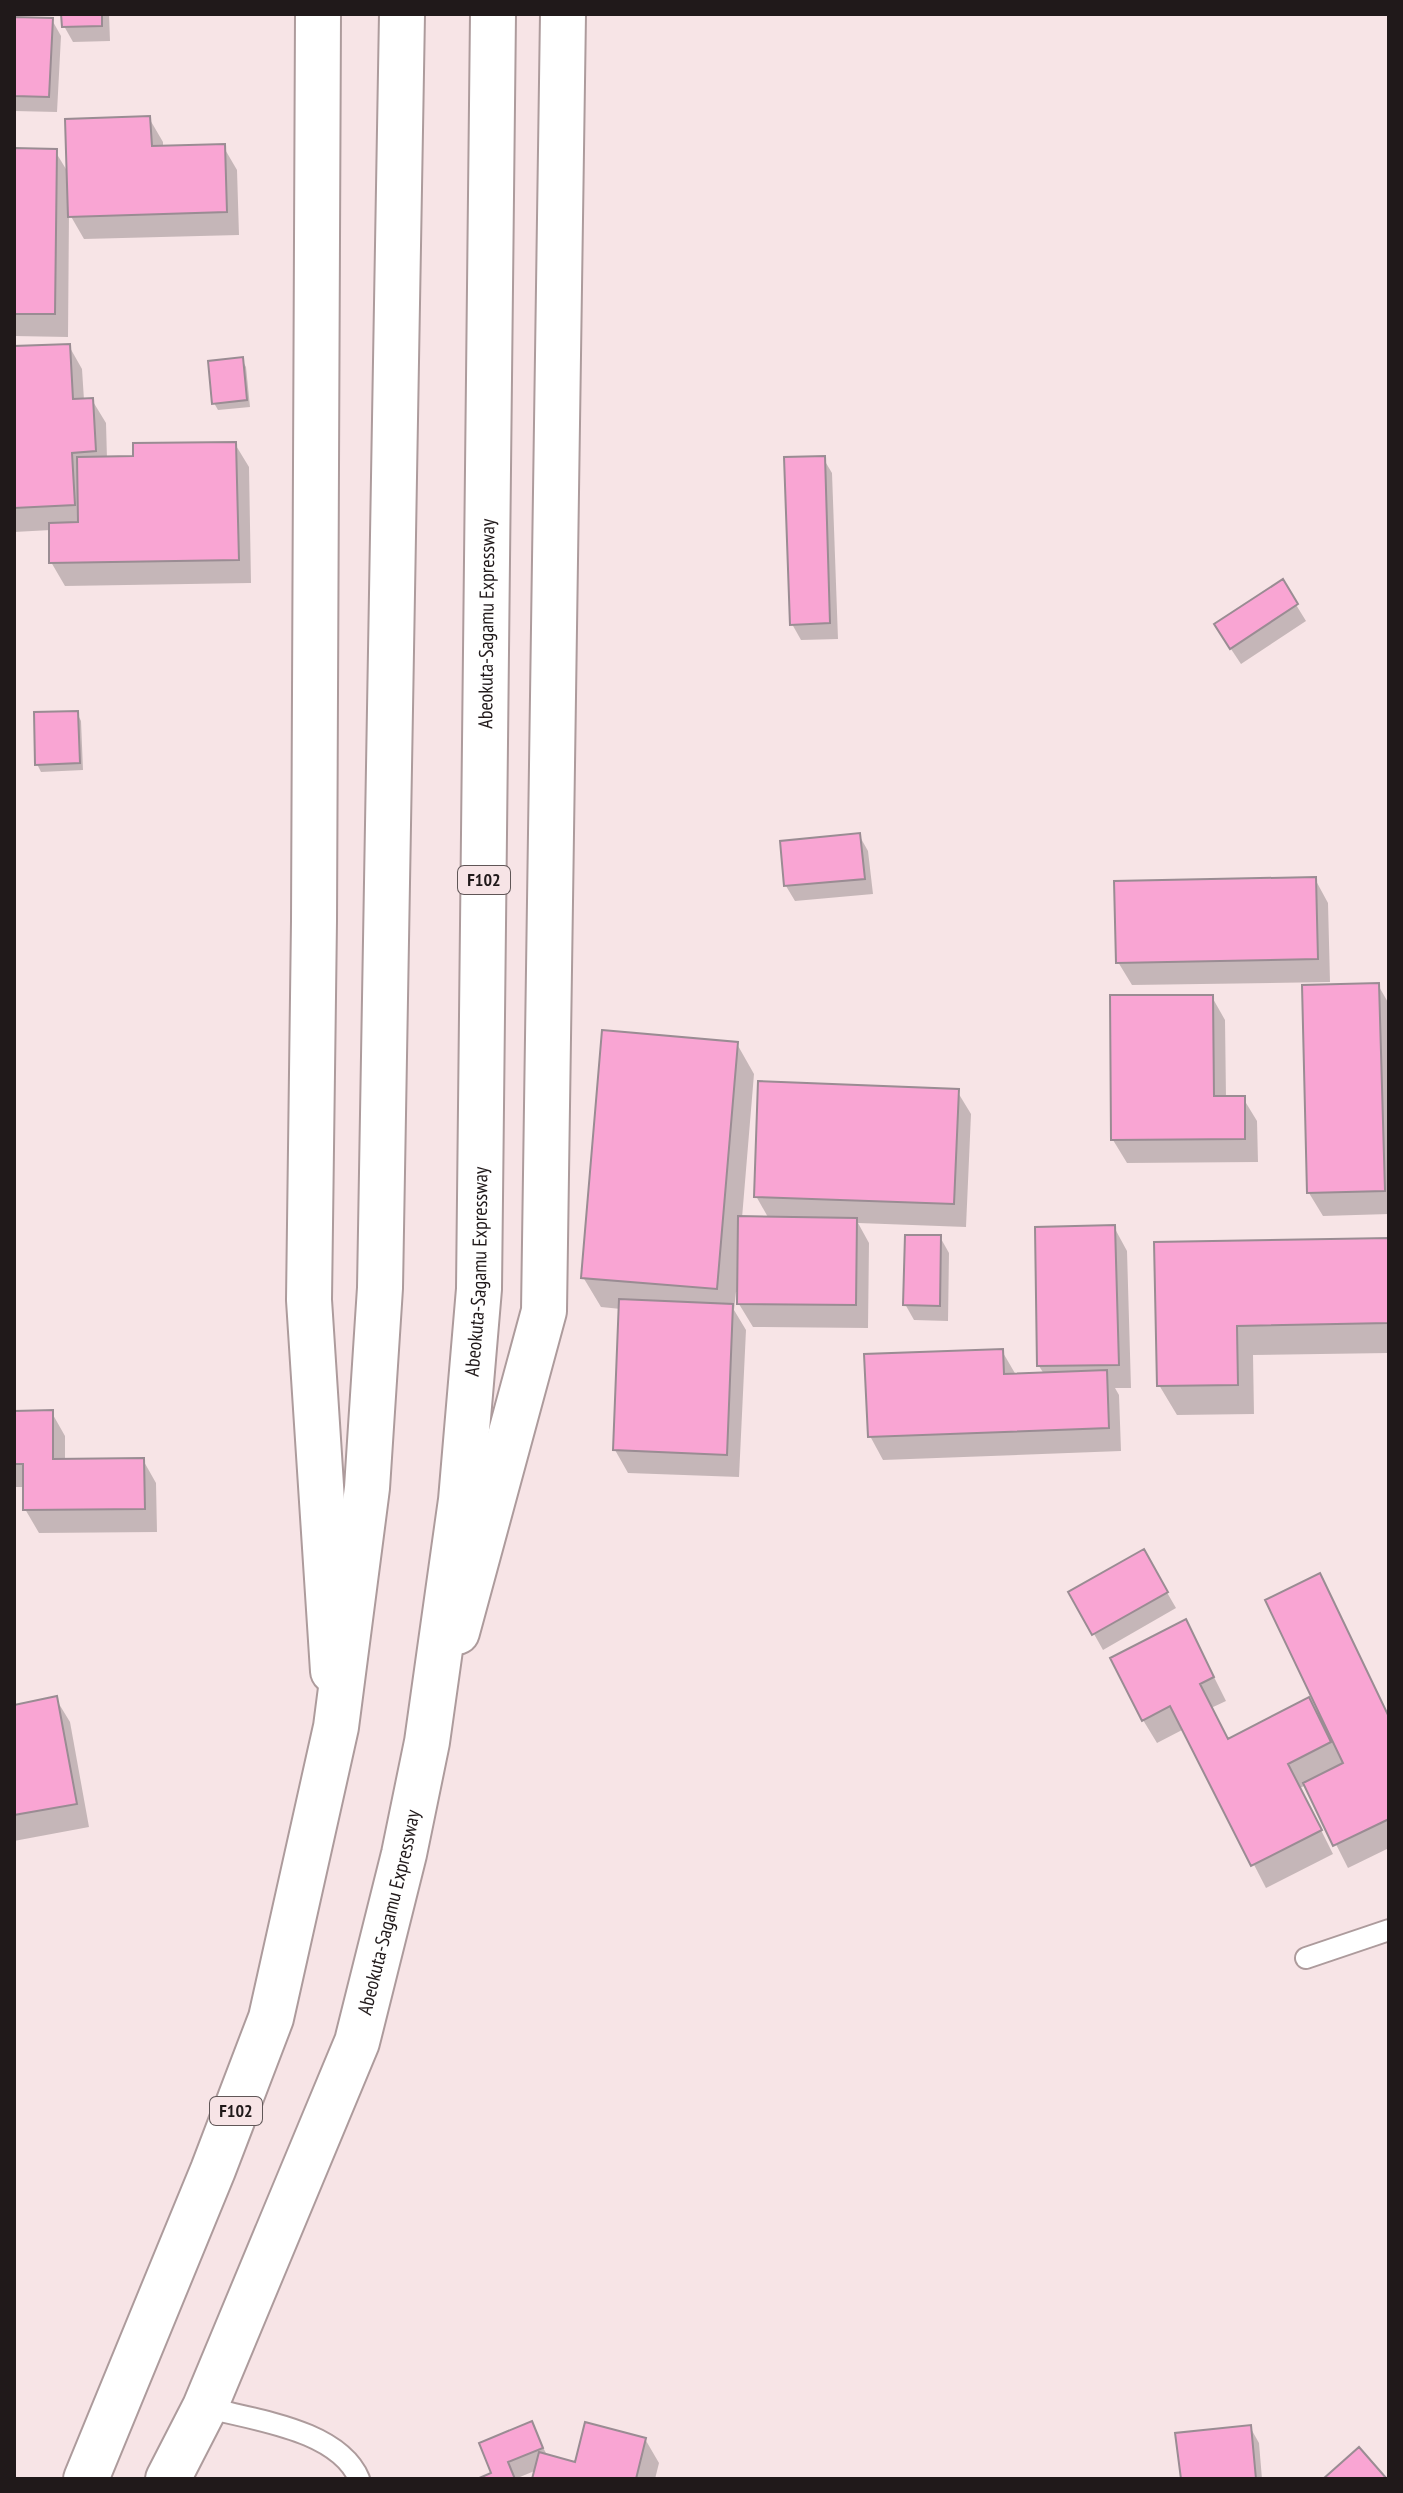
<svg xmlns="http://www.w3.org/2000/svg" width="1403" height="2493" viewBox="0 0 1403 2493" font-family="'PT Sans Narrow',sans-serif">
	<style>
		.shadow { fill: #0003 }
		.building { fill: #f9a5d3; stroke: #9a8c93; stroke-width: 2 }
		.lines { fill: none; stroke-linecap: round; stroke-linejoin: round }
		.service-casing { stroke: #ad9b9c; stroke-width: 24 }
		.primary-casing { stroke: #ad9b9c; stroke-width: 48 }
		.trunk-casing { stroke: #ad9b9c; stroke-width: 48 }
		.service { stroke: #fff; stroke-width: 20 }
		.primary { stroke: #fff; stroke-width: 44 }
		.trunk { stroke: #fff; stroke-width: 44 }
		.labels { text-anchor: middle; stroke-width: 8; stroke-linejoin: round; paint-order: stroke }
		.shield { fill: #f7e4e6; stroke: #605657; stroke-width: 2 }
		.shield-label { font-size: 18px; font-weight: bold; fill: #20191a }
		.street-label { font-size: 20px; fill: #20191a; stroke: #f7e4e6 }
	</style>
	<rect width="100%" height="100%" fill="#f7e4e6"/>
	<path class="shadow" d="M 63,14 L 109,14 L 110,41 L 73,42 L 64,26 Z
		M 14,19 L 52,20 L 61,36 L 57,112 L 14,111 Z
		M 149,118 L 163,142 L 163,148 L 223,146 L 237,170 L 239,235 L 84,239 L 69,213 L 68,337 L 14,336 L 14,150 L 55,151 L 69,174 Z
		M 69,346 L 82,369 L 84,400 L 92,400 L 106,423 L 107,459 L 135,458 L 235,444 L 249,467 L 251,583 L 65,586 L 51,562 L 51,530 L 14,532 L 14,348 Z
		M 242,360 L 246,367 L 250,407 L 218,410 L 214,403 Z
		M 823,458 L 832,473 L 838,639 L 801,640 L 792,624 Z
		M 1282,582 L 1306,621 L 1241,664 L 1225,640 Z
		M 77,713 L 81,721 L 83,770 L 41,772 L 37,764 Z
		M 859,835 L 868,851 L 873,894 L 795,901 L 786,886 Z
		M 1315,879 L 1328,903 L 1330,982 L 1132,985 L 1118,962 Z
		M 1378,985 L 1389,1004 L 1389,1214 L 1323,1216 L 1309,1193 Z
		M 1212,997 L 1225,1020 L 1226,1098 L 1243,1098 L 1257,1121 L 1258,1162 L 1127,1163 L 1113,1140 Z
		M 737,1044 L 754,1074 L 742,1218 L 769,1219 L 756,1196 L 957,1091 L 971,1114 L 966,1227 L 858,1223 L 869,1243 L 868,1328 L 753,1327 L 739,1304 L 739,1292 L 736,1292 L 734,1310 L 746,1330 L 739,1477 L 628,1473 L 615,1450 L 621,1309 L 601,1307 L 583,1277 Z
		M 1114,1227 L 1127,1251 L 1131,1388 L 1115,1388 L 1119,1395 L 1121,1451 L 883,1460 L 870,1436 L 1002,1351 L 1016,1375 L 1044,1374 L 1039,1366 Z
		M 940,1237 L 949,1253 L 948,1321 L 914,1320 L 905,1304 Z
		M 1389,1240 L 1389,1353 L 1253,1355 L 1254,1414 L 1177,1415 L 1159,1385 L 1157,1244 Z
		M 14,1413 L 52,1413 L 65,1436 L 65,1461 L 143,1460 L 156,1483 L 157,1532 L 39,1533 L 25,1509 L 25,1487 L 14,1487 Z
		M 1143,1551 L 1176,1608 L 1103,1650 L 1071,1593 Z
		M 1198,1645 L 1226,1701 L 1211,1708 L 1228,1741 L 1325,1723 L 1389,1717 L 1389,1848 L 1348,1868 L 1306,1785 L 1300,1788 L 1333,1854 L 1266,1888 L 1184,1729 L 1157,1743 L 1143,1720 Z
		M 56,1699 L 70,1722 L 89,1827 L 14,1841 L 14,1707 Z
		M 531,2424 L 548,2457 L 576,2464 L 645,2439 L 659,2463 L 655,2479 L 534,2479 L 537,2470 L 515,2479 L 482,2479 L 494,2474 Z
		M 1250,2427 L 1259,2443 L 1262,2479 L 1183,2479 Z"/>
	<path class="building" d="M 61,14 L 102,14 L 102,26 L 62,27 Z
		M 14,17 L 53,18 L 49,97 L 14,96 Z
		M 150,116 L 152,146 L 225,144 L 227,212 L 68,217 L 65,119 Z
		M 14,148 L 57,149 L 55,314 L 14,314 Z
		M 70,344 L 73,399 L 93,398 L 96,451 L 72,453 L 75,505 L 14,508 L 14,346 Z
		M 243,357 L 247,400 L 212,404 L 208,361 Z
		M 236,442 L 239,560 L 49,563 L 49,523 L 78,522 L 77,457 L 133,456 L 133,443 Z
		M 825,456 L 830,623 L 790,625 L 784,457 Z
		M 1283,579 L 1298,604 L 1230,649 L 1214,624 Z
		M 78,711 L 80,763 L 35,765 L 34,712 Z
		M 860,833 L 865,879 L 784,886 L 780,841 Z
		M 1316,877 L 1318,959 L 1116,963 L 1114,881 Z
		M 1379,983 L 1385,1191 L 1307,1193 L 1302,985 Z
		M 1110,995 L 1213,995 L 1214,1096 L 1245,1096 L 1245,1139 L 1111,1140 Z
		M 602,1030 L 738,1042 L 717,1289 L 581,1278 Z
		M 758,1081 L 959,1089 L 954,1204 L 754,1197 Z
		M 738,1216 L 857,1218 L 856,1305 L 737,1304 Z
		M 1115,1225 L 1119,1365 L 1037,1366 L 1035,1227 Z
		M 905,1235 L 941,1235 L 940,1306 L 903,1305 Z
		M 1389,1238 L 1389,1323 L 1237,1326 L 1238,1385 L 1157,1386 L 1154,1242 Z
		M 619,1299 L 733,1304 L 727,1455 L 613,1450 Z
		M 1003,1349 L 1004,1374 L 1107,1370 L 1109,1428 L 868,1437 L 864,1354 Z
		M 53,1410 L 53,1459 L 144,1458 L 145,1509 L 23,1510 L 23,1464 L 14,1464 L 14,1411 Z
		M 1144,1549 L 1168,1592 L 1092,1635 L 1068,1592 Z
		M 1320,1573 L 1389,1717 L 1389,1819 L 1333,1846 L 1303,1783 L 1343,1763 L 1265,1600 Z
		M 1186,1619 L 1214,1677 L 1200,1684 L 1228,1739 L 1309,1697 L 1331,1742 L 1288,1764 L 1322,1830 L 1251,1866 L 1170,1706 L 1142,1721 L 1110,1658 Z
		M 57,1696 L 77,1804 L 14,1815 L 14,1705 Z
		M 532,2421 L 543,2448 L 508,2462 L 515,2479 L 477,2479 L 491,2473 L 479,2443 Z
		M 585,2422 L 646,2438 L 636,2479 L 532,2479 L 539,2452 L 575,2462 Z
		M 1251,2425 L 1256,2479 L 1181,2479 L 1175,2433 Z
		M 1359,2447 L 1387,2479 L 1323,2479 Z"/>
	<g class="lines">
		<defs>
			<path id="service" d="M 1306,1958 L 1389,1930
				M 205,2407 C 252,2420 338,2429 359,2479"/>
			<path id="primary" d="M 318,14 L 314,921 L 309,1300 L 333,1671
				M 457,1632 L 544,1311 L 563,14"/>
			<g id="trunk">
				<path d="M 86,2479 L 213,2170 L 271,2018 L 336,1727 L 367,1488 L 380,1288 L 402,14"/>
				<path id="s1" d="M 168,2479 L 205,2407 L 357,2042 L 404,1854 L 427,1742 L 461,1500 L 479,1289 L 493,14"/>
			</g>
		</defs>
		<use href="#service" class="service-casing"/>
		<use href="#primary" class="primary-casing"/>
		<use href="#trunk" class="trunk-casing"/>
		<use href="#service" class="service"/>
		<use href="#primary" class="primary"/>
		<use href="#trunk" class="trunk"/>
	</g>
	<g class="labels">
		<g class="shield">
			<rect x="458" y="866" width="52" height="28" rx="6"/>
			<rect x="210" y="2097" width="52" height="28" rx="6"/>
		</g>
		<g class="shield-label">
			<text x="484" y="886">F102</text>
			<text x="236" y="2117">F102</text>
		</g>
		<g class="street-label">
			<text dy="7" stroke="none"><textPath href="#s1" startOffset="1906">Abeokuta-Sagamu Expressway</textPath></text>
			<text dy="7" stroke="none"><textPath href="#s1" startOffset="1258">Abeokuta-Sagamu Expressway</textPath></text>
			<text dy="7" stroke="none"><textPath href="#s1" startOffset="610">Abeokuta-Sagamu Expressway</textPath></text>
		</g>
	</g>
	<rect width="1403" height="2493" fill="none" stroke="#20191a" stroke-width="32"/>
</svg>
